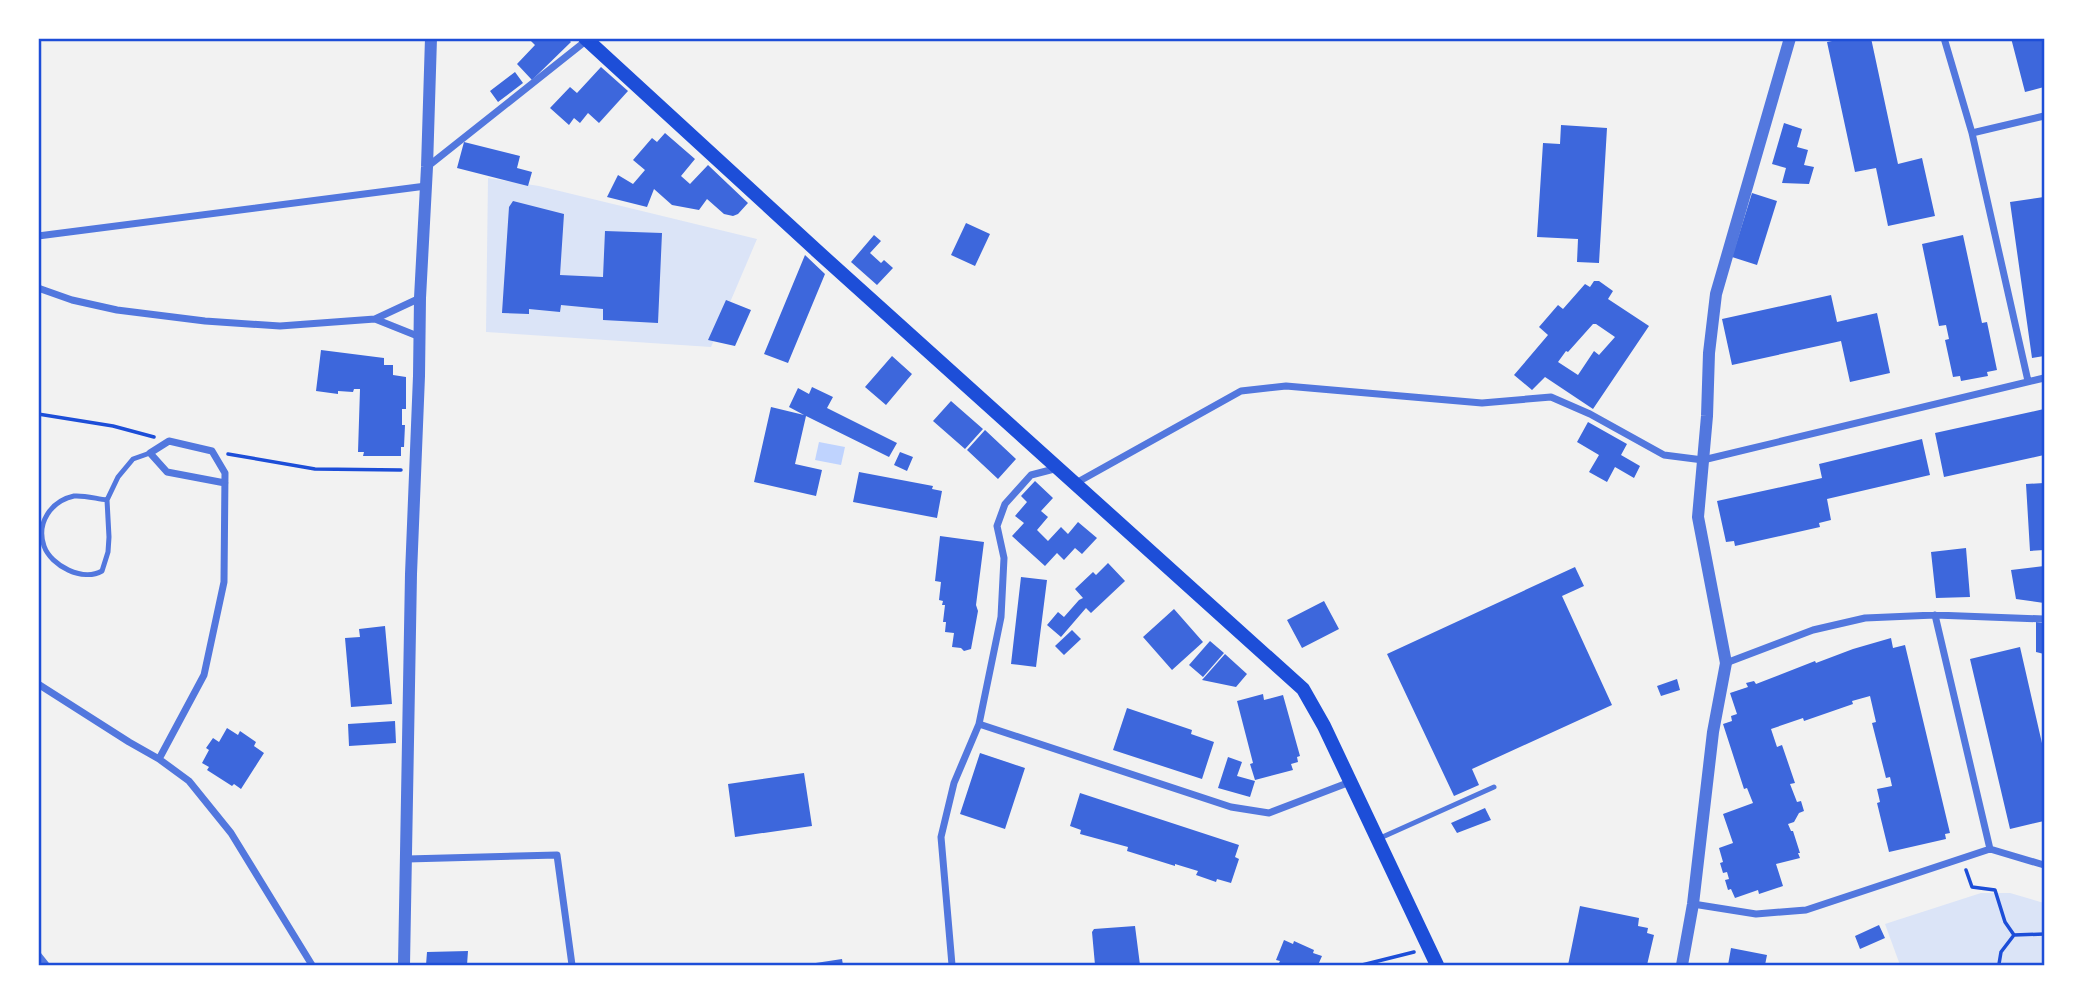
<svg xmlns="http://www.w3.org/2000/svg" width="2083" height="1004" viewBox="0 0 2083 1004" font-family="'Fira Sans Condensed',sans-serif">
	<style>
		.green { fill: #dbe4f7 }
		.water { fill: #bfd3fe }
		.building { fill: #3d67dc; fill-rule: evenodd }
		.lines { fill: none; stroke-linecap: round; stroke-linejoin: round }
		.path { stroke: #1d4ed8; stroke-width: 3.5 }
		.service { stroke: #5277de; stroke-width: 5 }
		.minor { stroke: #5277de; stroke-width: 7 }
		.tertiary { stroke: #5277de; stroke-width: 12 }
		.secondary { stroke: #1d4ed8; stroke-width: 14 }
		.neatline { fill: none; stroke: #1d4ed8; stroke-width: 2.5 }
	</style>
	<rect width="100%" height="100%" fill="#f2f2f2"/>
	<path class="green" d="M 488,178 L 539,186 L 757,239 L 711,347 L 486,332 Z
		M 1981,893 L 2010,893 L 2044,903 L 2044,965 L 1900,965 L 1885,924 Z"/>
	<path class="water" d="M 819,442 L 845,447 L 841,465 L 815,460 Z"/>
	<path class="building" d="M 528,38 L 567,38 L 571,42 L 532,80 L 517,64 L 535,45 Z
		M 1847,38 L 1871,38 L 1898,164 L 1922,158 L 1935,216 L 1888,226 L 1876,168 L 1855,172 L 1827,42 Z
		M 2011,38 L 2044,38 L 2044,87 L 2025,92 Z
		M 601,67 L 628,91 L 599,123 L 588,113 L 580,123 L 574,118 L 569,125 L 550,108 L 570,87 L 577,93 Z
		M 515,72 L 523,83 L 498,102 L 490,91 Z
		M 1784,123 L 1802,129 L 1797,147 L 1808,150 L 1804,165 L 1814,167 L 1809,184 L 1782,183 L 1786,168 L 1772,164 Z
		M 1561,125 L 1607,128 L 1599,263 L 1577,262 L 1578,239 L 1537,237 L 1543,143 L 1560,144 Z
		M 665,133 L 695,159 L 681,176 L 690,184 L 708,165 L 748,203 L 738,214 L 733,216 L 724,214 L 707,199 L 699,210 L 672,205 L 654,189 L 647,207 L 607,197 L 618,175 L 633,184 L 645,170 L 633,160 L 652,138 L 657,142 Z
		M 464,142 L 520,156 L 517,168 L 532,172 L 528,186 L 457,168 Z
		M 1752,193 L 1777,201 L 1757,265 L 1732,257 Z
		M 2044,197 L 2044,356 L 2032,358 L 2010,202 Z
		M 513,201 L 564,214 L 560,275 L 603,277 L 605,231 L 662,233 L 658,323 L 603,320 L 603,309 L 561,305 L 560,312 L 529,309 L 529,314 L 502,313 L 509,207 Z
		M 966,223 L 990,234 L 975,266 L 951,255 Z
		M 874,235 L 881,241 L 870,253 L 881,263 L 884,260 L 893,268 L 877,285 L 851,262 Z
		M 1963,235 L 1982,323 L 1987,322 L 1997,370 L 1987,372 L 1988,376 L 1961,381 L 1960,376 L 1953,377 L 1945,340 L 1949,339 L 1946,325 L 1939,326 L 1922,244 Z
		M 805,255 L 825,274 L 788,363 L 764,354 Z
		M 1594,281 L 1599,281 L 1613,291 L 1608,299 L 1649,326 L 1593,409 L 1545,377 L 1532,390 L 1514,375 L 1548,335 L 1539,327 L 1558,305 L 1563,309 L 1585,284 L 1590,287 ZM 1593,324 L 1596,324 L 1615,337 L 1599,355 L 1594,351 L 1578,375 L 1558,362 L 1566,351 L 1568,352 Z
		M 1831,295 L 1837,322 L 1877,313 L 1890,373 L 1850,382 L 1841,341 L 1732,365 L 1722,319 Z
		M 726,300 L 751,310 L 735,346 L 708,340 Z
		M 321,350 L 384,358 L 384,365 L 393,365 L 393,375 L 406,377 L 406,409 L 402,409 L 402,425 L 405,425 L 404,447 L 401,447 L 401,456 L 363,456 L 364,452 L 358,452 L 360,389 L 354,389 L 353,392 L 338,391 L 338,394 L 316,391 Z
		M 892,356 L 912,374 L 886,405 L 865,387 Z
		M 812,387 L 833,397 L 827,408 L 897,443 L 889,457 L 806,416 L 795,464 L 822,470 L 816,496 L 754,482 L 771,407 L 804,415 L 789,407 L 798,388 L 809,394 Z
		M 951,401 L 983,429 L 965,449 L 933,421 Z
		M 2044,409 L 2044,455 L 1944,477 L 1935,433 Z
		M 1588,422 L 1627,444 L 1621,455 L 1640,466 L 1634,478 L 1615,467 L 1607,482 L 1589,472 L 1599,455 L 1577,442 Z
		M 985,430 L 1016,459 L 998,479 L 967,450 Z
		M 1922,439 L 1930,475 L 1827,499 L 1831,520 L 1819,523 L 1820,527 L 1735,546 L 1734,541 L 1726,542 L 1717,501 L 1822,478 L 1819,464 Z
		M 900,452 L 913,457 L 907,471 L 894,465 Z
		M 859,472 L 933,486 L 932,489 L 942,491 L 937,518 L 853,502 Z
		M 1035,481 L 1053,498 L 1041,511 L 1048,517 L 1037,530 L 1048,541 L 1061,527 L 1068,534 L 1078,522 L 1097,538 L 1082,554 L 1075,548 L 1064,560 L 1057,553 L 1045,566 L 1012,536 L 1024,523 L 1015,516 L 1027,502 L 1021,496 Z
		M 2044,483 L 2044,550 L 2030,551 L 2026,484 Z
		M 940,536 L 984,542 L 976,605 L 978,611 L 971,649 L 964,651 L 961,648 L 952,647 L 954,633 L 945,632 L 946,622 L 943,622 L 945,605 L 942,605 L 943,601 L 939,600 L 941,582 L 935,581 Z
		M 1966,548 L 1970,597 L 1936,598 L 1931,552 Z
		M 1108,563 L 1125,581 L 1091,613 L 1086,608 L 1061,637 L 1047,625 L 1058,612 L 1064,617 L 1079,600 L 1083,598 L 1075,589 L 1093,572 L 1096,575 Z
		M 2044,566 L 2044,603 L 2016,599 L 2011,570 Z
		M 1575,567 L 1584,586 L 1562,596 L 1612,705 L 1472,769 L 1479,785 L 1454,796 L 1387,654 Z
		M 1021,577 L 1047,580 L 1036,667 L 1011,664 Z
		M 1324,601 L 1339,629 L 1302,648 L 1287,620 Z
		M 1174,609 L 1203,642 L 1172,670 L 1143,637 Z
		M 2036,622 L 2044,623 L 2044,654 L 2036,652 Z
		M 385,626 L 392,704 L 351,707 L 345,638 L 360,637 L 359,629 Z
		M 1072,630 L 1081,639 L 1064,655 L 1055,646 Z
		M 1891,638 L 1893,648 L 1905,645 L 1950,833 L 1945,834 L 1946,839 L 1889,852 L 1877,803 L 1880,802 L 1877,789 L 1892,786 L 1890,777 L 1886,778 L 1872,723 L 1876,722 L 1870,696 L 1852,701 L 1853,704 L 1804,721 L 1803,718 L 1771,729 L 1777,747 L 1782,745 L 1795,783 L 1790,784 L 1797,802 L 1801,801 L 1804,811 L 1799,813 L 1794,822 L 1788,824 L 1791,831 L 1793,831 L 1800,853 L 1798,853 L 1800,858 L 1776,864 L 1783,886 L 1759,894 L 1758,890 L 1735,898 L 1731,889 L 1728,890 L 1725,880 L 1729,879 L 1727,872 L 1723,873 L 1720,863 L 1723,862 L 1719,848 L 1733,843 L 1723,814 L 1753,803 L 1747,788 L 1744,789 L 1723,724 L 1732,721 L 1731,716 L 1737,714 L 1730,693 L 1748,687 L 1746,683 L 1754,681 L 1756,684 L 1815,661 L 1816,663 L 1853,649 Z
		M 1210,641 L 1224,653 L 1203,677 L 1189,665 Z
		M 2020,647 L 2044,752 L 2044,821 L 2010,829 L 1970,659 Z
		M 1225,654 L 1247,674 L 1236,687 L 1202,680 Z
		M 1677,679 L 1680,690 L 1661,696 L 1657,686 Z
		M 1263,694 L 1264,700 L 1283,695 L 1300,756 L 1297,757 L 1298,762 L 1291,764 L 1293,770 L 1255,780 L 1250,764 L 1253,763 L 1237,701 Z
		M 1127,708 L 1192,730 L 1191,734 L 1214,742 L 1202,779 L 1113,750 Z
		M 395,721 L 396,743 L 349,746 L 348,724 Z
		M 227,728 L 238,735 L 240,731 L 256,742 L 254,746 L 264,753 L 241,789 L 234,784 L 232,786 L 207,770 L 209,767 L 202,763 L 209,750 L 206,748 L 213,738 L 219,742 Z
		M 980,753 L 1025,768 L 1005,829 L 960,814 Z
		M 1228,757 L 1242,762 L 1237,776 L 1255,781 L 1250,797 L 1218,788 Z
		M 804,773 L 812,826 L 735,837 L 728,784 Z
		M 1080,793 L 1239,845 L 1235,857 L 1239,859 L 1231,883 L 1217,879 L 1216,882 L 1196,875 L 1198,871 L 1175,864 L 1175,866 L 1127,851 L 1128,847 L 1080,834 L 1081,830 L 1070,826 Z
		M 1485,808 L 1491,820 L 1457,833 L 1451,823 Z
		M 1580,906 L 1639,918 L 1638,926 L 1648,928 L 1647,933 L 1654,935 L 1647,965 L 1568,965 Z
		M 1879,925 L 1885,938 L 1860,949 L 1855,936 Z
		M 1135,926 L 1140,965 L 1095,965 L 1092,932 L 1094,929 Z
		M 1284,940 L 1293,944 L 1294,941 L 1314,950 L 1313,953 L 1322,956 L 1318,965 L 1278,965 L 1280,961 L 1276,960 Z
		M 1731,948 L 1767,955 L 1765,965 L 1728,965 Z
		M 468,951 L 467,965 L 426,965 L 427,952 Z
		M 842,959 L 843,965 L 809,965 L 809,964 Z"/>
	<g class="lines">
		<path class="path" d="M 38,414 L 113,426 L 154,437
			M 228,454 L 315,469 L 401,470
			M 1966,870 L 1972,887 L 1995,890 L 2005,922 L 2014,935 L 2001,952 L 1999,964 L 2001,965
			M 2014,935 L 2044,934
			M 1362,965 L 1414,952"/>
		<path class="service" d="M 107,500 C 97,499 84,495 74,496 C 51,501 36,523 44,546 C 51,566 83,582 102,571 L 108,552 L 109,537 L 107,500 L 118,477 L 133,459 L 150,453
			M 1378,839 L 1494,787"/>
		<path class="minor" d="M 1944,38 L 1972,133 L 2028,381
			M 1972,133 L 2044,116
			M 427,167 L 587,40
			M 38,236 L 426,186
			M 38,288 L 72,300 L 117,310 L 205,321 L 280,326 L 375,319 L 420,298
			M 375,319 L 420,337
			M 1076,483 L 1241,391 L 1286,386 L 1482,403 L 1551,397 L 1590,414 L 1664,455 L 1703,460 L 2044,378
			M 1935,615 L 1990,849
			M 1726,663 L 1813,630 L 1865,618 L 1935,615 L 2044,619
			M 38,684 L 129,742 L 159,759 L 189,781 L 231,833 L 312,965
			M 979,724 L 1231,807 L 1269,813 L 1350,782
			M 159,759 L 204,675 L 224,582 L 225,473 L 212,451 L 169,441 L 150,453 L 167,472 L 225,483
			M 1990,849 L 2044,865
			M 407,859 L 557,855 L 572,965
			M 1693,904 L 1756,914 L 1806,910 L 1990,849
			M 38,955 L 46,965
			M 952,965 L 941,837 L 954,783 L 979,724 L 1001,617 L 1004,558 L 997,526 L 1005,504 L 1031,475 L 1058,468"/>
		<path class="tertiary" d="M 404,965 L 411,574 L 419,376 L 420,298 L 427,167 L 431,38
			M 1682,965 L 1693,904 L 1713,732 L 1726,663 L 1698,517 L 1707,416 L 1709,353 L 1716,294 L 1790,38"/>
		<path class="secondary" d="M 585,38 L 817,251 L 1303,689 L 1324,726 L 1437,965"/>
	</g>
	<rect width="2083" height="1004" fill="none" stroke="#ffffff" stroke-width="80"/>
	<rect x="40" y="40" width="2003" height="924" class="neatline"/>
</svg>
